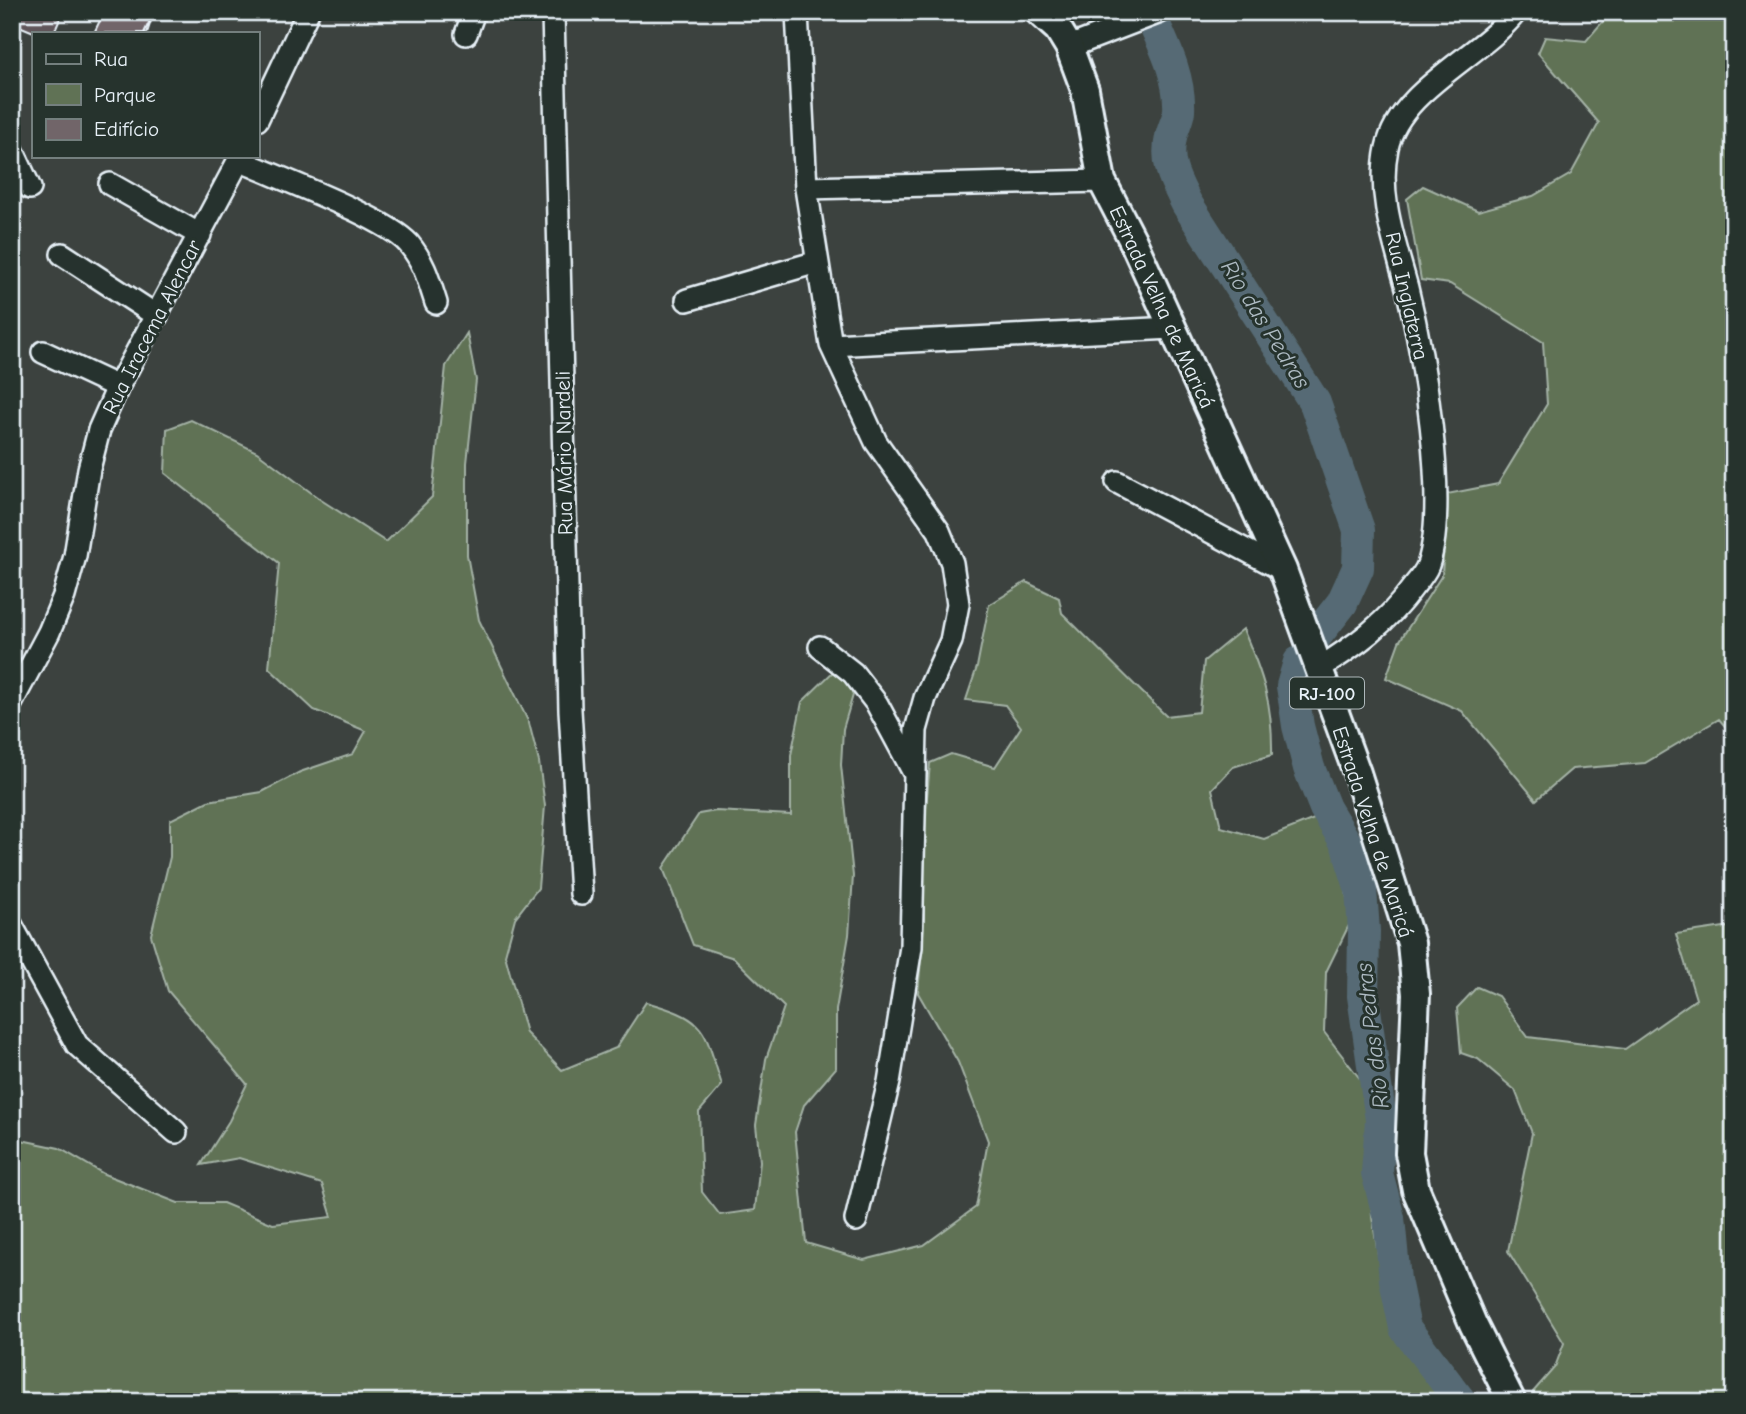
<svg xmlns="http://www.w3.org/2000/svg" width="1746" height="1414" viewBox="0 0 1746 1414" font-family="'Comic Neue',sans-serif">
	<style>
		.green { fill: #607255; stroke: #a4b2a6; stroke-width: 2 }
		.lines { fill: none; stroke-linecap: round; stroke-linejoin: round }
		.river { stroke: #566b74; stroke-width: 32 }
		.minor-casing { stroke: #e8f1f8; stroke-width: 26 }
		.major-casing { stroke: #e8f1f8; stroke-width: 32 }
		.minor { stroke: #26332d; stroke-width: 21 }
		.major { stroke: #26332d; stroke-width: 26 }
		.wall { fill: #61575a; stroke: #e8f1f8; stroke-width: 2 }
		.shaded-wall { fill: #4f474a; stroke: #e8f1f8; stroke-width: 2 }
		.building { fill: #716569; stroke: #e8f1f8; stroke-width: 2 }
		.labels { text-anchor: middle; stroke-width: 6; stroke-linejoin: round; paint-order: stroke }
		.shield { fill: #26332d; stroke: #aeb8bb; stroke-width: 2 }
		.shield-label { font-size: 19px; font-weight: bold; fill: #e8f1f8 }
		.street-label { font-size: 21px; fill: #e8f1f8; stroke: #26332d }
		.water-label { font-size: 23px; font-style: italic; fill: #aebbc3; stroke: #26332d }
	</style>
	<rect width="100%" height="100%" fill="#3c423f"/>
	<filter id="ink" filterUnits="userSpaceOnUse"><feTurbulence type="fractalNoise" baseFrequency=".0143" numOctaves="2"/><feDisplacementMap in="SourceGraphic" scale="14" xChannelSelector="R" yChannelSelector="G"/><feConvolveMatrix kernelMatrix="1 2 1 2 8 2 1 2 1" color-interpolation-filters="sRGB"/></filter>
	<g filter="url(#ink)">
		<path class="green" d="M 1611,12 L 1734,12 L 1734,737 L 1719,719 L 1645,763 L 1572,769 L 1536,800 L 1462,711 L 1386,678 L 1399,642 L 1442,575 L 1447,494 L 1498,484 L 1547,404 L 1543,342 L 1450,284 L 1421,280 L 1407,199 L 1423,186 L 1478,211 L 1533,196 L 1571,174 L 1599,123 L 1538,53 L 1545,37 L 1586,41 Z
			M 467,333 L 476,380 L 467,463 L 467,555 L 479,620 L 529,723 L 539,762 L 545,806 L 538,888 L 515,918 L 505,955 L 526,1033 L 562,1070 L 616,1048 L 646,1002 C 708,1020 703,1027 722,1085 L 699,1112 L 702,1192 L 720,1215 L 755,1210 L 760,1161 L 756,1125 L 766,1059 L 784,1007 L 734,958 L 693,945 L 663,868 L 699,814 L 716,811 L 791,815 L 791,755 L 802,702 L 842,663 L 853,695 L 843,729 L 841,765 L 853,876 L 849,935 L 836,1010 L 836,1068 L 804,1105 L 795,1132 L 806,1243 L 864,1260 L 924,1245 L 976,1207 L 988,1141 L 958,1062 L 918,993 L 924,924 L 924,832 L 930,763 L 951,754 L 995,767 L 1021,727 L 1005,705 L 966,700 L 977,667 L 989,605 L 1026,582 L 1059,598 L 1062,613 L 1166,716 L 1199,712 L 1204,661 L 1243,629 C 1263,675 1273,704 1272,755 L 1233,767 L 1212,789 L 1221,827 L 1264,839 L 1319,817 L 1343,866 L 1350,923 L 1326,972 L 1324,1032 L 1364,1084 L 1372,1217 L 1386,1305 L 1461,1402 L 12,1402 L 12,1138 L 59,1148 L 104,1174 L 178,1203 L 223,1203 L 273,1224 L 332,1217 L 322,1184 L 239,1158 L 201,1165 L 229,1121 L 247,1084 L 168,991 L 151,935 L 170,857 L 170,820 L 208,801 L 262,792 L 300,772 L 353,754 L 366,731 L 314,710 L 269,668 L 279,563 L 165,473 L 167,429 L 191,420 L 257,452 L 321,500 L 386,542 L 432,497 L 446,366 Z
			M 1724,927 L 1734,928 L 1734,1402 L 1536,1402 L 1533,1392 L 1555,1367 L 1564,1343 L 1508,1251 L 1532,1133 L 1515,1090 L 1478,1059 L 1461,1053 L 1457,1008 L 1477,987 L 1498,996 L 1528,1037 L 1625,1049 L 1696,999 L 1676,934 Z"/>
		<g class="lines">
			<path class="river" d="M 1149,12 C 1162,42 1181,76 1179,111 C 1178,119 1173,128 1171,137 C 1165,164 1175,180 1187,204 L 1315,403 L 1359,530 L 1358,568 L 1342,603 L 1316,636
				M 1299,662 L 1292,686 L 1298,726 L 1309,768 L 1325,808 L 1346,843 L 1361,890 L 1364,931 L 1363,996 L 1381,1120 L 1377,1173 L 1389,1218 L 1395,1280 L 1405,1328 L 1461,1402"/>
			<defs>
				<path id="minor" d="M 553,12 L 570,710 L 581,894
					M 797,12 L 806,188 L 831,345 L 876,442 L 939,531 L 952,563 L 958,604 L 951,641 L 925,698 L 916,730 L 911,947 L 889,1082 L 856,1220
					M 466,34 L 474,12
					M 1069,47 L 1160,12
					M 257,120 L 308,12
					M 12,149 L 30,188
					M 239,160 C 276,177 385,217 409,244 C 424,262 429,281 436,303
					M 110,184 L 200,235
					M 806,188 L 1102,181
					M 62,254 L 157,316
					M 687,300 L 817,262
					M 831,345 L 1173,328
					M 43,352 L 118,387
					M 1117,482 L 1283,570
					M 820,647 L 853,673 L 877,704 L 913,771
					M 1318,669 C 1355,646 1387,623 1413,587 C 1418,581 1425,573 1428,565 C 1449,503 1423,352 1407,288 C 1395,243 1377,195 1387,148 C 1399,90 1480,57 1516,12
					M 12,702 L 49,632 L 64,596 L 75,556 L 89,469 L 99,430 L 118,387 L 241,156
					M 12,926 L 77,1045 L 176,1132"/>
				<path id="major" d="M 1039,12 L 1058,29 L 1069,47 L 1085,90 L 1102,181 L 1132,239 L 1283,570 L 1357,773 L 1411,943 L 1416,994 L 1409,1153 L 1416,1190 L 1473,1324 L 1512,1402"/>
			</defs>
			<use href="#minor" class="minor-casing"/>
			<use href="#major" class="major-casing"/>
			<use href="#minor" class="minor"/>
			<use href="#major" class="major"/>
		</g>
		<path class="wall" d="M 12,12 L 63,12 L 54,33 L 36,33 L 12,23 Z"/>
		<path class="shaded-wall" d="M 154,12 L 147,33 L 144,33 Z"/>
		<path class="building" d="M 104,12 L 154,12 L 144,33 L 94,33 Z"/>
	</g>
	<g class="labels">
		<rect class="shield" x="1290" y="677.5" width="74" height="31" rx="5"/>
		<g class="shield-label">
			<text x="1327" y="700">RJ-100</text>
		</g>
		<g class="street-label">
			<text transform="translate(1407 296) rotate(77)" y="7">Rua Inglaterra</text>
			<text transform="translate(1162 307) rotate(65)" y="7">Estrada Velha de Maricá</text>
			<text transform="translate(152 327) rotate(-63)" y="7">Rua Iracema Alencar</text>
			<text transform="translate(564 453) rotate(-91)" y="7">Rua Mário Nardeli</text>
			<text transform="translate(1373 832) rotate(72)" y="7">Estrada Velha de Maricá</text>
		</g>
		<g class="water-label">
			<text transform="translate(1266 324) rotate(58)" y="8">Rio das Pedras</text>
			<text transform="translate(1372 1036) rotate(-97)" y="8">Rio das Pedras</text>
		</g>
	</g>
	<rect width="1746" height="1414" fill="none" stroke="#26332d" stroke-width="42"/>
	<rect x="21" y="21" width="1704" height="1372" fill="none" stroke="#e8f1f8" stroke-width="2.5" filter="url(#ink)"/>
	<rect x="32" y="32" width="228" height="126" fill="#26332d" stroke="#747f7e" stroke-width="2"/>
	<rect x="46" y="54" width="35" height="10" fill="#26332d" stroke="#747f7e" stroke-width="2"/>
	<text x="94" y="66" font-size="21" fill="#e8f1f8">Rua</text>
	<rect x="46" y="84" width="35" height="21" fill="#607255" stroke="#747f7e" stroke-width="2"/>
	<text x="94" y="102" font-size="21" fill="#e8f1f8">Parque</text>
	<rect x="46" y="119" width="35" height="21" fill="#716569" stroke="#747f7e" stroke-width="2"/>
	<text x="94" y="136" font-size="21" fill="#e8f1f8">Edifício</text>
</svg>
